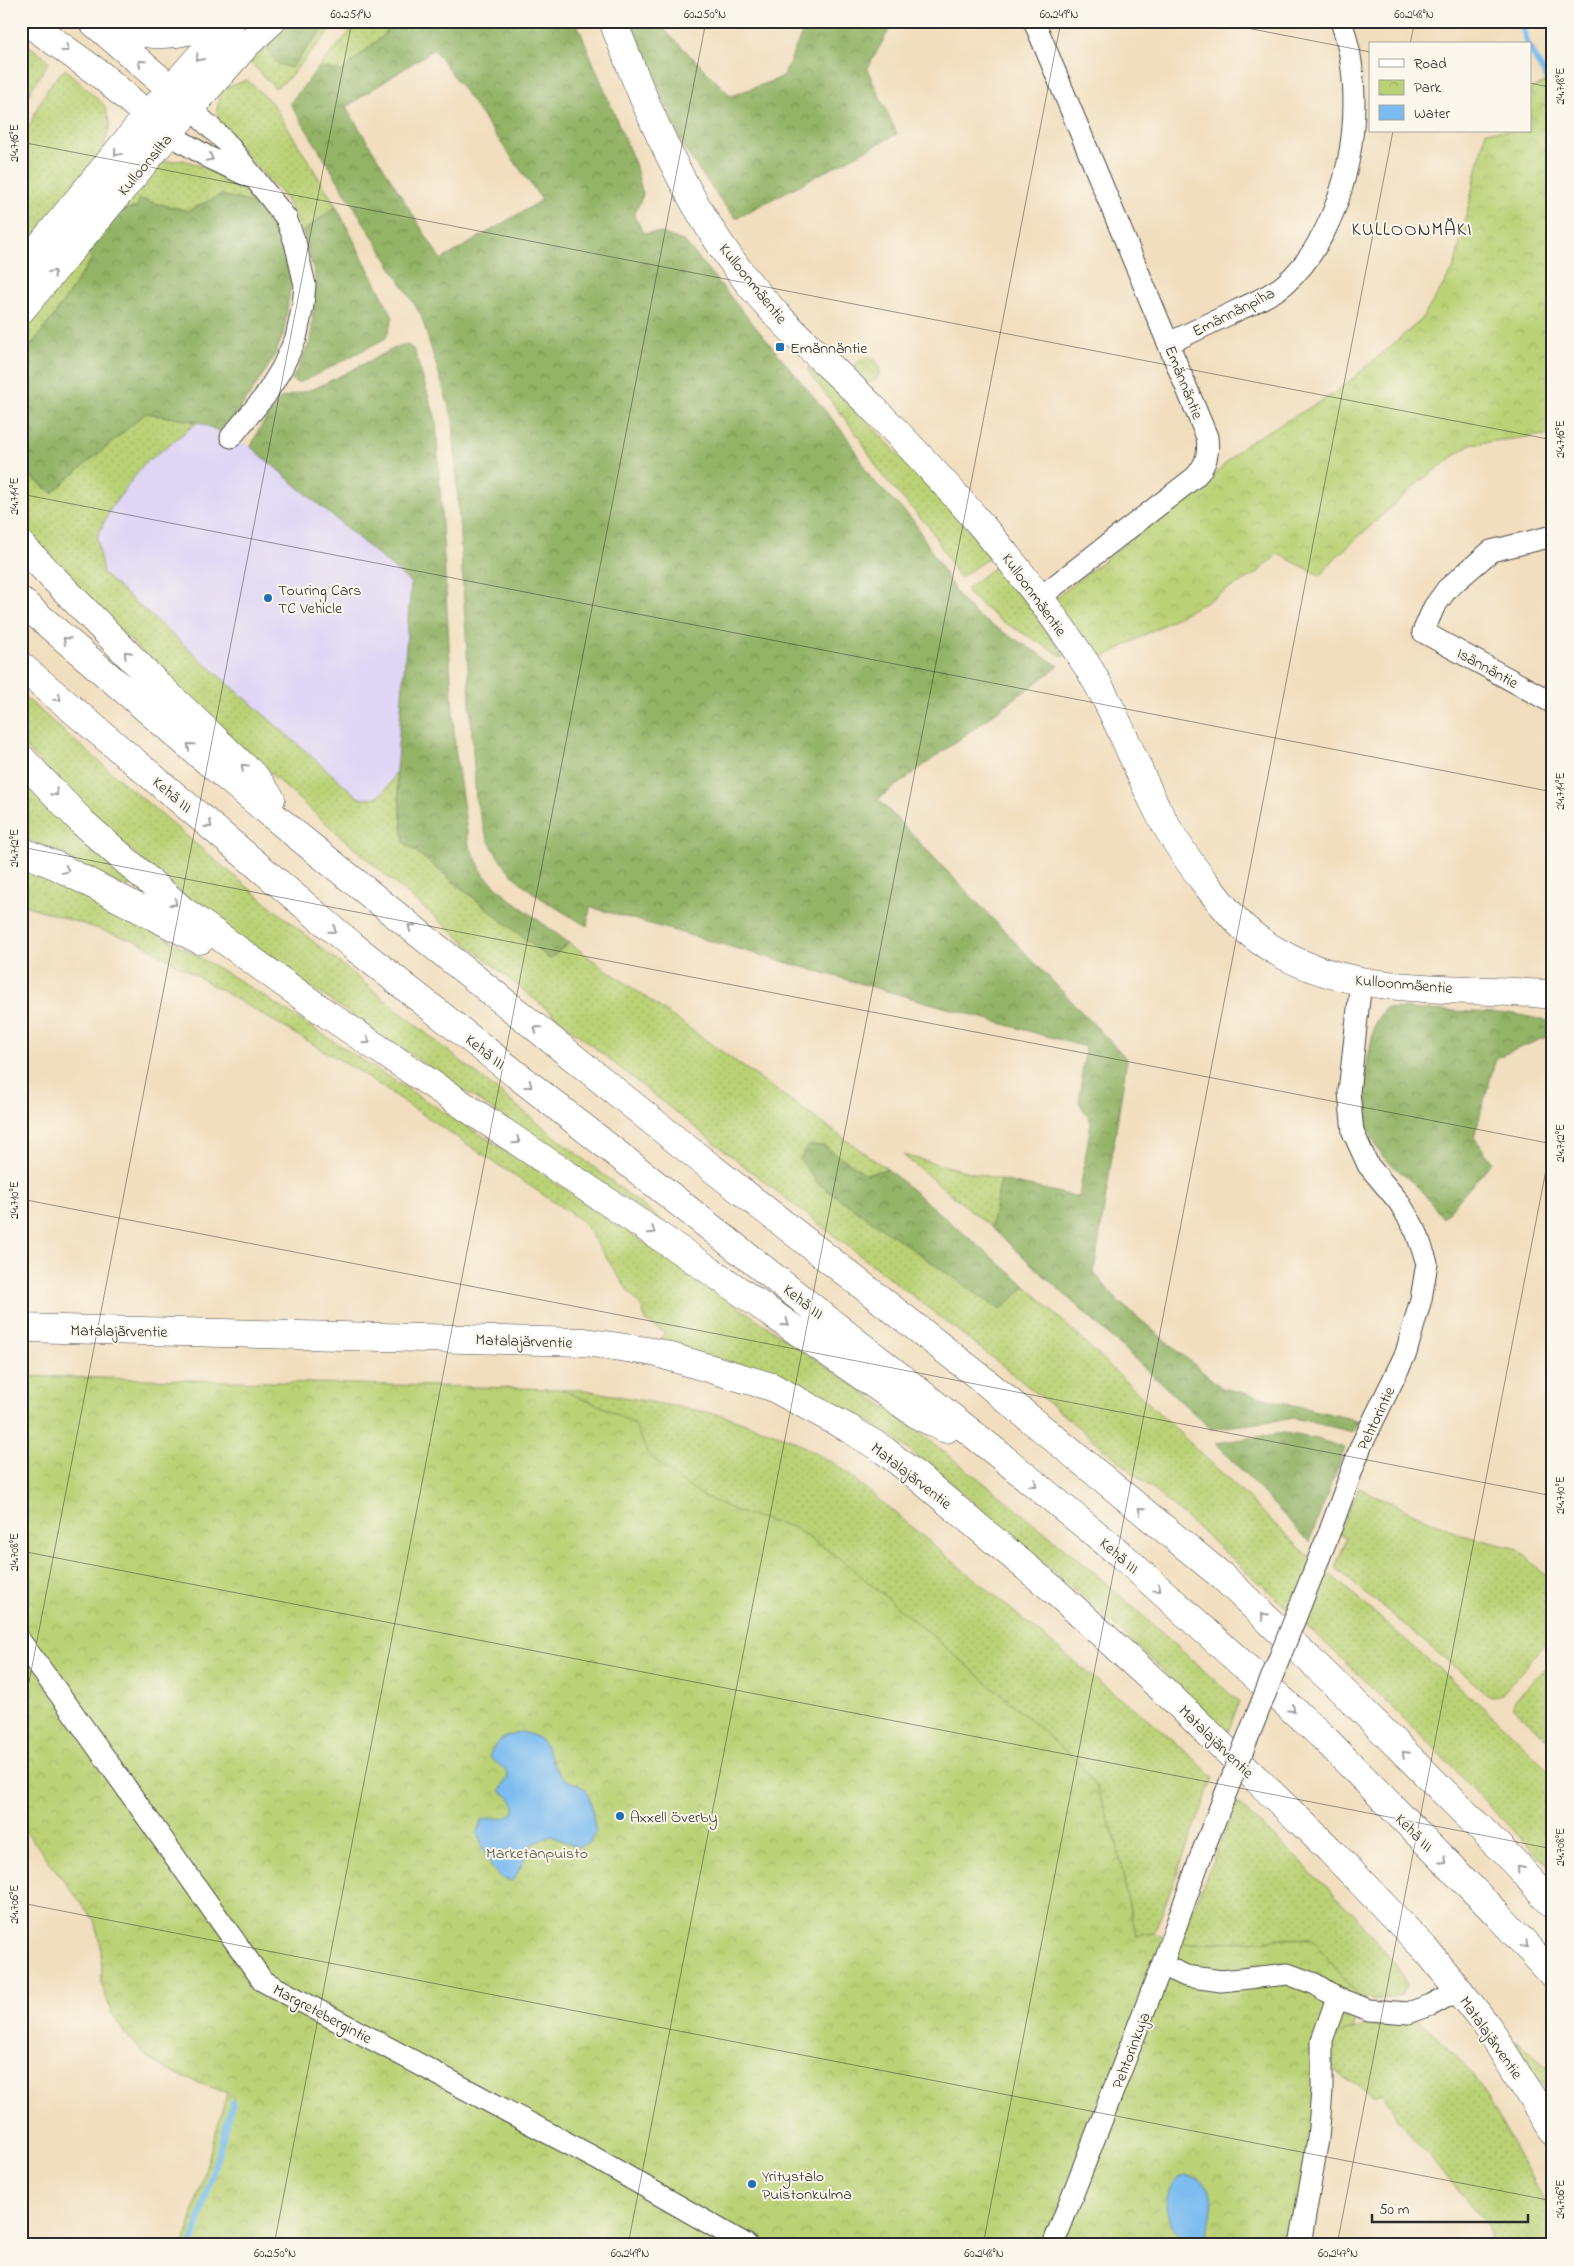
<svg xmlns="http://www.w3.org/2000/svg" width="1574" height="2266" viewBox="0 0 1574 2266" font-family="'Indie Flower',sans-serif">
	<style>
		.built { fill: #dfd5f5 }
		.grass { fill: url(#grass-dots); stroke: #727e50 }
		.forest { fill: url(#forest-crowns); stroke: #5f6f48; fill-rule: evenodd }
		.park { fill: url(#park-crowns); stroke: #727e50 }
		.water { fill: #7bbcf0; stroke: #53748e }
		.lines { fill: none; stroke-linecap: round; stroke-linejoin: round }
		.stream { stroke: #7bbcf0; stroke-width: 6 }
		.street-casing { stroke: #494641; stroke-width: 23 }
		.secondary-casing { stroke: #494641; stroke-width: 29 }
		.highway-casing { stroke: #494641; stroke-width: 29 }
		.street { stroke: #fff; stroke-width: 21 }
		.secondary { stroke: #fff; stroke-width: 28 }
		.highway { stroke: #fff; stroke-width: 28 }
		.street-bridge-casing { stroke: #494641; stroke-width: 23; stroke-linecap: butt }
		.street-bridge { stroke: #fff; stroke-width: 21 }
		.oneway { stroke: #a0a0a0 }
		.ticks { fill: none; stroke: #2b2b2b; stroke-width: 1; stroke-opacity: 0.45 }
		.poi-dot { fill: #1f6fb2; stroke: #fbf7ec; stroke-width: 2 }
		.labels { text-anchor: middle; stroke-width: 4; stroke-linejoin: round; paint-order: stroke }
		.street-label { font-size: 16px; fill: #2b2b2b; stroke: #fbf7ec }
		.poi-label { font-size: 16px; fill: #2b2b2b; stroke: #fbf7ec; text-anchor: start }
		.park-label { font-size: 16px; fill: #4f543e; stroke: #fbf7ec }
		.quarter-label { font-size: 19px; letter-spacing: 1px; fill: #2b2b2b; stroke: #fbf7ec }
		.neatline { fill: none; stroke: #2b2b2b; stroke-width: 2 }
		.ticks-label { font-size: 12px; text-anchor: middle; fill: #2b2b2b }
	</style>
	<defs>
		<pattern id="grass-dots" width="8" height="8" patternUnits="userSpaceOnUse" patternTransform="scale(1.25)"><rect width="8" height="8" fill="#bad175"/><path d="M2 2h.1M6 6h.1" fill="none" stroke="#a0b465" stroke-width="1.8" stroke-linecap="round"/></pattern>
		<pattern id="forest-crowns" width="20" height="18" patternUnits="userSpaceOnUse" patternTransform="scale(1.25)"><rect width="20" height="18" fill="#93b366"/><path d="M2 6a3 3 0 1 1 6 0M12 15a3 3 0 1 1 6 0" fill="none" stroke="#789254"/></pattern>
		<pattern id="park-crowns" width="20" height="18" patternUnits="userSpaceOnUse" patternTransform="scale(1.25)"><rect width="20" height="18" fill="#bad175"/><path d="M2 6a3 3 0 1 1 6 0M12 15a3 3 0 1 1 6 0" fill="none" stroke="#a0b465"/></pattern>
	</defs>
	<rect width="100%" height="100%" fill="#fbf7ec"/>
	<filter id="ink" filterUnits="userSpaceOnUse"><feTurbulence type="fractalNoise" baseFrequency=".02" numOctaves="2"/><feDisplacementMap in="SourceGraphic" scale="10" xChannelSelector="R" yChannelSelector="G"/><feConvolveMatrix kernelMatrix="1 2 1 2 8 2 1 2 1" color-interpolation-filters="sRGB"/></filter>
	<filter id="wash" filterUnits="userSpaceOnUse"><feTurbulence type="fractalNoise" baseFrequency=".0096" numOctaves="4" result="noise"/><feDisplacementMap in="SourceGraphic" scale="20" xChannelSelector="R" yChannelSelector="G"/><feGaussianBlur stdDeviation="1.12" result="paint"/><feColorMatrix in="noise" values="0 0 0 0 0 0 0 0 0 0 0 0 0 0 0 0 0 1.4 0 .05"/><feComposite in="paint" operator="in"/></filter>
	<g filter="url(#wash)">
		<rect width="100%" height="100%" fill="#f1debe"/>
		<path class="built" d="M 198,422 L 251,447 L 411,583 L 396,771 L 389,786 L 380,796 L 369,800 L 359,798 L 103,574 L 97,537 L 111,508 L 143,465 Z"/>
		<path class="grass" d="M 329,21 L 338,21 L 287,80 L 275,88 L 246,58 L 271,35 L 291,68 Z
			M 359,21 L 393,21 L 384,35 L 342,71 L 319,67 Z
			M 21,39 L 49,61 L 21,107 L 21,85 L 24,80 L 21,76 Z
			M 65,69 L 105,106 L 110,125 L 103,148 L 88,169 L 21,253 L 21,147 L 36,110 L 52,82 Z
			M 247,80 L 273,104 L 336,206 L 303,232 L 286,199 L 231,138 L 218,119 L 217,108 L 223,89 Z
			M 184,160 C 216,171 236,183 261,205 L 221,195 L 188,211 L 140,199 L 137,207 L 116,212 L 145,175 L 163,162 Z
			M 86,247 L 92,258 L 56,313 L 21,358 L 21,329 Z
			M854 370a13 13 0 1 1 26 0a13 13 0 1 1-26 0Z
			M 808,368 L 832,383 L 987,550 L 988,558 L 961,577 L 958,576 L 930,528 L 884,478 L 858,436 L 808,371 Z
			M 145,413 L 198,422 L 143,465 L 111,508 L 97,537 L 103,574 L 359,798 C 380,802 388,789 396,771 L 404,842 L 550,959 L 569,943 L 887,1169 L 866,1174 L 824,1146 L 1000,1310 L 1026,1286 L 1301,1549 L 1492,1715 L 1553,1774 L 1553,1871 C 1495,1813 1439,1752 1380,1695 C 1270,1589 1153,1487 1034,1391 C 949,1322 861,1257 775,1190 C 512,985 247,773 21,527 L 21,469 L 52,493 Z
			M 996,566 L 1001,568 L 1065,656 L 1061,655 L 1000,620 L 968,594 L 967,588 Z
			M 21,694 C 238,884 462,1064 689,1242 L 254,949 L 202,911 L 90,815 L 21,743 Z
			M 21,778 L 52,811 L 131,886 L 127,888 L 51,849 L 21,837 Z
			M 21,864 L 48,875 L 133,918 L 243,983 L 426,1101 L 528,1164 L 777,1333 L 890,1410 L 993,1490 L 1095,1573 L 1239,1702 L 1228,1732 L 1106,1617 L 947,1480 L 891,1436 L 848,1409 L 768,1372 L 658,1342 L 665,1333 L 645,1321 L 643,1309 L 630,1294 L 582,1221 L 355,1069 L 139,942 L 21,904 Z
			M 903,1155 L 1001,1180 L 991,1227 Z
			M 331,1384 L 585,1390 L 722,1415 L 791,1439 L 838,1466 L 1094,1678 L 1153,1723 L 1214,1777 L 1154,1933 L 1137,1936 L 1130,1911 L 1117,1844 L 1098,1791 L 1080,1764 Z
			M 1359,1488 L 1462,1535 L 1518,1549 L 1553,1583 L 1553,1635 L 1501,1695 L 1492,1698 L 1335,1567 L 1347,1539 L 1338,1533 Z
			M 1553,1659 L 1553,1744 L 1513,1708 L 1513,1702 Z
			M 1237,1803 C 1297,1860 1364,1914 1407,1984 L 1402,1996 L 1381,2000 L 1359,1997 L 1311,1938 L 1178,1944 Z
			M 1417,2020 L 1425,2025 L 1470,2071 L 1488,2099 L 1553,2217 L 1553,2245 L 1493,2245 L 1487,2224 L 1399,2121 L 1382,2092 L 1374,2096 L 1334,2070 L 1329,2063 L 1331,2039 L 1345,2030 Z
			M 1515,2040 L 1553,2071 L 1553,2103 Z"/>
		<path class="forest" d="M 286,21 L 329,21 L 291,68 L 278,64 L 268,51 L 271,35 Z
			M 393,21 L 576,21 L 635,164 L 643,195 L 634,216 L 644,233 L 662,233 L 685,242 L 847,437 L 870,477 L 913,520 L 958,596 L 977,616 L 1059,666 L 878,799 L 1127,1059 L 1094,1273 L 1118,1301 L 1222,1388 L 1360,1421 L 1353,1432 L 1294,1418 L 1211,1429 L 991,1227 L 1001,1180 L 1079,1197 L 1091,1122 L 1079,1102 L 1085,1047 L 590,907 L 587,926 C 548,903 510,884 489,841 C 483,829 480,814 476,801 L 453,420 L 421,315 L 290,103 L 319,67 L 342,71 L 384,35 ZM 434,49 L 542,200 L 441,260 L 346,107 Z
			M 631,21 L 661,21 L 665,30 L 731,96 L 783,77 L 805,26 L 804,21 L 894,21 L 867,69 L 897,134 L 736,218 L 724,205 L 683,147 Z
			M 221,195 L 261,205 L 279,235 L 291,281 L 287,310 L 283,335 L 273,359 L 243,405 L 221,432 L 198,422 L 146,413 L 52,493 L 21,469 L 21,358 L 56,313 L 92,258 L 86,247 L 116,212 L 137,207 L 139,199 L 188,211 Z
			M 336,206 L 393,317 L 386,338 L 308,379 L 297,383 L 292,380 L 311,340 L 315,275 L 303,232 Z
			M 401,345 L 408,345 L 414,350 L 436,420 L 455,748 L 469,845 L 484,875 L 510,899 L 569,943 L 550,959 L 404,842 L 396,771 L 411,583 L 251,447 L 259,429 L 281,398 L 316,388 Z
			M 1385,1008 L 1515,1014 L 1553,1022 L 1553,1034 L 1496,1058 L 1474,1137 L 1492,1162 L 1443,1218 L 1421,1190 L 1382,1156 L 1366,1126 L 1362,1090 L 1375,1023 Z
			M 809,1145 L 824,1146 L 866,1174 L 887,1169 L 1026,1286 L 1000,1310 L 817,1183 L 800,1159 Z
			M 1284,1433 L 1317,1439 L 1345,1448 L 1309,1542 L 1216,1443 Z"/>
		<path class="park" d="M 1548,81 L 1553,90 L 1553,434 L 1471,444 L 1420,481 L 1334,559 L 1321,576 L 1278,554 L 1256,574 L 1097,661 L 1054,599 L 1211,478 L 1244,445 L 1337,392 L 1421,320 L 1454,268 L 1486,131 L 1530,131 L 1530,89 Z
			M 21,1376 L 559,1389 L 603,1407 L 634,1424 L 648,1454 L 674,1477 L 703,1496 L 743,1514 L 793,1527 L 842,1560 L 996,1690 L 1080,1764 L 1098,1791 L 1117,1844 L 1130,1911 L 1137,1936 L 1154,1933 L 1178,1944 L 1311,1938 L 1359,1997 L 1354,2028 L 1345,2030 L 1331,2039 L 1305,2245 L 184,2245 L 227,2093 L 179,2076 L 150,2060 L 127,2036 L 111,2012 L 102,1985 L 101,1947 L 94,1920 L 21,1825 Z"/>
		<path class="water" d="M 521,1732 C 557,1739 543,1759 563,1777 C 571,1785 583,1783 588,1794 C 592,1802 593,1821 596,1831 L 590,1842 L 578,1847 L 551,1836 L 532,1844 L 514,1880 C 492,1884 483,1848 477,1832 L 483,1819 L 505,1818 L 513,1814 C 517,1801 510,1797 500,1791 L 508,1777 L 506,1770 L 489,1757 C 496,1740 504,1737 521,1732 Z
			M 1186,2176 C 1219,2179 1215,2213 1205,2235 C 1162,2254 1156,2182 1186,2176 Z"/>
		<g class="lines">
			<path class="stream" d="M 1520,21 L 1528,44
				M 1530,48 L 1553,90
				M 192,2245 L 233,2102"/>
		</g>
	</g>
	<g filter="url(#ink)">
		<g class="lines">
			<defs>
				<path id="street" d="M 1034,21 L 1207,437 C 1209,453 1207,464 1195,477 L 1039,598
					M 190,108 L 225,141 L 286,218 L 295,242 L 305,285 L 303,305 L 296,338 L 282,368 L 265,396 L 231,437
					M 169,134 L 208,157 L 250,177
					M 1169,343 C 1192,332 1215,321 1238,310 C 1253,303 1272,295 1285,284 C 1350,226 1370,102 1341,21
					M 1553,536 L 1491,551 L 1447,589 L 1434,607 L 1423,632 L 1553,703
					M 1331,1528 L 1361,1446 L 1406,1353 L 1421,1299 L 1427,1263 L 1416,1231 L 1399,1202 L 1368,1165 L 1353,1132 L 1349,1092 L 1361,981
					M 21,1642 L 71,1710 L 263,1981 L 595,2158 L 747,2245
					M 1162,1965 L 1186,1976 L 1221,1981 L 1288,1974 L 1315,1984 L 1337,1998 L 1369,2010 L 1408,2013 L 1431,2005 L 1459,1990
					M 1053,2245 L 1162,1965 L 1202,1853
					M 1300,2245 L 1318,2139 L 1322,2091 L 1322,2040 L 1337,1998"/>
				<path id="secondary" d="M 613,21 C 646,108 683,197 740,272 C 778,322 827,362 871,406 C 949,485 1023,568 1084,661 C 1113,705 1131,756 1154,803 C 1169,834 1188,861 1209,888 C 1224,907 1239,926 1259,940 C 1343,1001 1455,984 1553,995
					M 21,269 L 148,115 L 231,21
					M 21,310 L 190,108 L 247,44 L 272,21
					M 21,1328 L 585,1342 L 654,1352 L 772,1387 L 848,1428 L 885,1451 L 918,1477 L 1056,1592 L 1173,1699 L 1329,1849 L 1428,1952 L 1459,1990 L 1487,2026 L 1553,2132"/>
				<path id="highway" d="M 26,21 L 101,75 L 169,134
					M 92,21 L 171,89 L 190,108
					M 110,21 C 144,40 182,37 217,21
					M 21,545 L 158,685 L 256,778 L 271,799
					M 21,601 L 200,755 L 294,833 L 676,1140 L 977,1375 L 1223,1577 L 1350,1698 L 1514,1862 L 1553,1905
					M 21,666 L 353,946 L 997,1453 L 1120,1554 L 1322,1736 L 1498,1915 L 1553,1975
					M 21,758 L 83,823 L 181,909 L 327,1014 L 702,1265 L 921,1417 L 946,1429
					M 21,851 L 57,866 L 200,940"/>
			</defs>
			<use href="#street" class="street-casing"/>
			<use href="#secondary" class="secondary-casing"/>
			<use href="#highway" class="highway-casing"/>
			<use href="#street" class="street"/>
			<use href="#secondary" class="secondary"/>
			<use href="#highway" class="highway"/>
			<defs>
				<path id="street-bridge" d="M 1202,1853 L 1331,1528"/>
			</defs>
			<use href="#street-bridge" class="street-bridge-casing"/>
			<use href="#street-bridge" class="street-bridge"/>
		</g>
		<defs><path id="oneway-chevron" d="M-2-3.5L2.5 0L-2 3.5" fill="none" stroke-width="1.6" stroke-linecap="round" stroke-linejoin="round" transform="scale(1.25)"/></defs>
		<g class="oneway">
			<use href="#oneway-chevron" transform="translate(66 49) rotate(36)"/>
			<use href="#oneway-chevron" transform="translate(199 58) rotate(131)"/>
			<use href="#oneway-chevron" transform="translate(141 63) rotate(-140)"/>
			<use href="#oneway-chevron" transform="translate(117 153) rotate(130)"/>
			<use href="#oneway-chevron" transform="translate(210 158) rotate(28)"/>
			<use href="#oneway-chevron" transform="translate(53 273) rotate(-50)"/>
			<use href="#oneway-chevron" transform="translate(66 640) rotate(-139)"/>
			<use href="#oneway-chevron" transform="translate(127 654) rotate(-134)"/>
			<use href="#oneway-chevron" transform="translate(58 698) rotate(40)"/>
			<use href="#oneway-chevron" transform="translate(190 746) rotate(-139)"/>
			<use href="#oneway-chevron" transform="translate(244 767) rotate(-137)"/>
			<use href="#oneway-chevron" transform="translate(55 793) rotate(47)"/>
			<use href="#oneway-chevron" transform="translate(209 825) rotate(40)"/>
			<use href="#oneway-chevron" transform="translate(66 870) rotate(27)"/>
			<use href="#oneway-chevron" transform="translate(174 903) rotate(41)"/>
			<use href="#oneway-chevron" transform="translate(411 927) rotate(-141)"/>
			<use href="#oneway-chevron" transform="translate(333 930) rotate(40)"/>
			<use href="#oneway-chevron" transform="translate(537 1029) rotate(-141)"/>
			<use href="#oneway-chevron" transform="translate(367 1041) rotate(34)"/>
			<use href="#oneway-chevron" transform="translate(529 1085) rotate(38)"/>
			<use href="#oneway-chevron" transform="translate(517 1141) rotate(34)"/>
			<use href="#oneway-chevron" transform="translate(652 1231) rotate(34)"/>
			<use href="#oneway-chevron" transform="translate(786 1323) rotate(35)"/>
			<use href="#oneway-chevron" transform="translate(1034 1484) rotate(39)"/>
			<use href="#oneway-chevron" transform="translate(1141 1510) rotate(-141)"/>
			<use href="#oneway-chevron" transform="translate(1158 1589) rotate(42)"/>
			<use href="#oneway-chevron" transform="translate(1264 1616) rotate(-137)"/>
			<use href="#oneway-chevron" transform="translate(1292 1709) rotate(42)"/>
			<use href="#oneway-chevron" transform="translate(1405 1754) rotate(-135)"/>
			<use href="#oneway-chevron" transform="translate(1444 1861) rotate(45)"/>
			<use href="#oneway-chevron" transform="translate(1520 1869) rotate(-132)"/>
			<use href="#oneway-chevron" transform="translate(1525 1945) rotate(48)"/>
		</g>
	</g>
	<path class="ticks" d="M 1211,21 L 1370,52M 1410,44 L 1415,21M 1530,83 L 1553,88M 21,142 L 1553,440M 21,494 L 1553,792M 21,847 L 1553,1144M 21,1199 L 1553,1496M 21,1551 L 1553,1849M 21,1723 L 352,21M 21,1903 L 1553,2201M 274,2245 L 706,21M 628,2245 L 1061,21M 983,2245 L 1393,131M 1337,2245 L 1553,1134"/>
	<g class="poi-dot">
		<rect x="775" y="342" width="10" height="10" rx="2.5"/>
		<circle cx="268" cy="598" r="5"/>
		<circle cx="620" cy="1816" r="5"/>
		<circle cx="752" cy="2184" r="5"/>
	</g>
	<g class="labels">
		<g class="street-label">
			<text transform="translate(144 164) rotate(-50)" y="6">Kulloonsilta</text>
			<text transform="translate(754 283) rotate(51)" y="6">Kulloonmäentie</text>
			<text transform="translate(1233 311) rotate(-27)" y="6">Emännänpiha</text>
			<text transform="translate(1185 382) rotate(68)" y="6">Emännäntie</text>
			<text transform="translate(1035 594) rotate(54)" y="6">Kulloonmäentie</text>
			<text transform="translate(1488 667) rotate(29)" y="6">Isännäntie</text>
			<text transform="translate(173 794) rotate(40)" y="6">Kehä III</text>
			<text transform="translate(1404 983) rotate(5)" y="6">Kulloonmäentie</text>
			<text transform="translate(486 1051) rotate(38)" y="6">Kehä III</text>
			<text transform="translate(804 1301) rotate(38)" y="6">Kehä III</text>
			<text transform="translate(119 1330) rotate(1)" y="6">Matalajärventie</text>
			<text transform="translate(524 1340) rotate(2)" y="6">Matalajärventie</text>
			<text transform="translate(1375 1418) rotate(-65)" y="6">Pehtorintie</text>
			<text transform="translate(912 1475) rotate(38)" y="6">Matalajärventie</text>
			<text transform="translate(1120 1555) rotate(41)" y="6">Kehä III</text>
			<text transform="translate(1217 1741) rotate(44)" y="6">Matalajärventie</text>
			<text transform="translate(1415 1832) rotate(45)" y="6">Kehä III</text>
			<text transform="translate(323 2013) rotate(28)" y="6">Margretebergintie</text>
			<text transform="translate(1492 2037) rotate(55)" y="6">Matalajärventie</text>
			<text transform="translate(1130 2050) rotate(-69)" y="6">Pehtorinkuja</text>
		</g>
		<g class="poi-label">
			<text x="790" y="353">Emännäntie</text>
			<text x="278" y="595">Touring Cars<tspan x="278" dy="18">TC Vehicle</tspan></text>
			<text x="630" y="1822">Axxell Överby</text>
			<text x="762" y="2181">Yritystalo<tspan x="762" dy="18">Puistonkulma</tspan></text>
		</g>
		<g class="park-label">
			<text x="537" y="1858">Marketanpuisto</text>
		</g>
		<g class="quarter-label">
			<text x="1412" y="235">KULLOONMÄKI</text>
		</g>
	</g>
	<rect width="1574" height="2266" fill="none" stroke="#fbf7ec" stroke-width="55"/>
	<rect x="1369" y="42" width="162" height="90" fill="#fbf7ec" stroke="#a8a59f"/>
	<rect x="1379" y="59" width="25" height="8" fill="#ffffff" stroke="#a8a59f"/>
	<text x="1414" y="68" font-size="15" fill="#2b2b2b">Road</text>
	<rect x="1379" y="80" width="25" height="15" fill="url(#park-crowns)" stroke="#a8a59f"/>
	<text x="1414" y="92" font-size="15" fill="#2b2b2b">Park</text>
	<rect x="1379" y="105" width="25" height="15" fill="#7bbcf0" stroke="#a8a59f"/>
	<text x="1414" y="118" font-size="15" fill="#2b2b2b">Water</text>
	<path d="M1372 2214v8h156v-8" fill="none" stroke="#2b2b2b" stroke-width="2.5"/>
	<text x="1379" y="2214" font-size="15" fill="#2b2b2b" stroke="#fbf7ec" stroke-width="4" paint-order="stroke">50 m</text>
	<rect x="28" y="28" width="1518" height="2210" class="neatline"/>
	<g class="ticks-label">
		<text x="351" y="18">60.251°N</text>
		<text x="705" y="18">60.250°N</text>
		<text x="1059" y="18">60.249°N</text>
		<text x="1414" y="18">60.248°N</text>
		<text transform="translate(1560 86) rotate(-90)" y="4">24.718°E</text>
		<text transform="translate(14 143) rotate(-90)" y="4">24.716°E</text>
		<text transform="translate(1560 439) rotate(-90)" y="4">24.716°E</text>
		<text transform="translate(14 496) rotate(-90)" y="4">24.714°E</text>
		<text transform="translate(1560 791) rotate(-90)" y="4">24.714°E</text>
		<text transform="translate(14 848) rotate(-90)" y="4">24.712°E</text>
		<text transform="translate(1560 1143) rotate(-90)" y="4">24.712°E</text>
		<text transform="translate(14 1200) rotate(-90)" y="4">24.710°E</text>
		<text transform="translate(1560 1495) rotate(-90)" y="4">24.710°E</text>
		<text transform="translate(14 1552) rotate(-90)" y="4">24.708°E</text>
		<text transform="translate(1560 1847) rotate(-90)" y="4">24.708°E</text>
		<text transform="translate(14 1904) rotate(-90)" y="4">24.706°E</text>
		<text transform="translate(1560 2199) rotate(-90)" y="4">24.706°E</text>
		<text x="275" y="2257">60.250°N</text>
		<text x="630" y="2257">60.249°N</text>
		<text x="984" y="2257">60.248°N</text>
		<text x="1338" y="2257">60.247°N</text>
	</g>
</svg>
